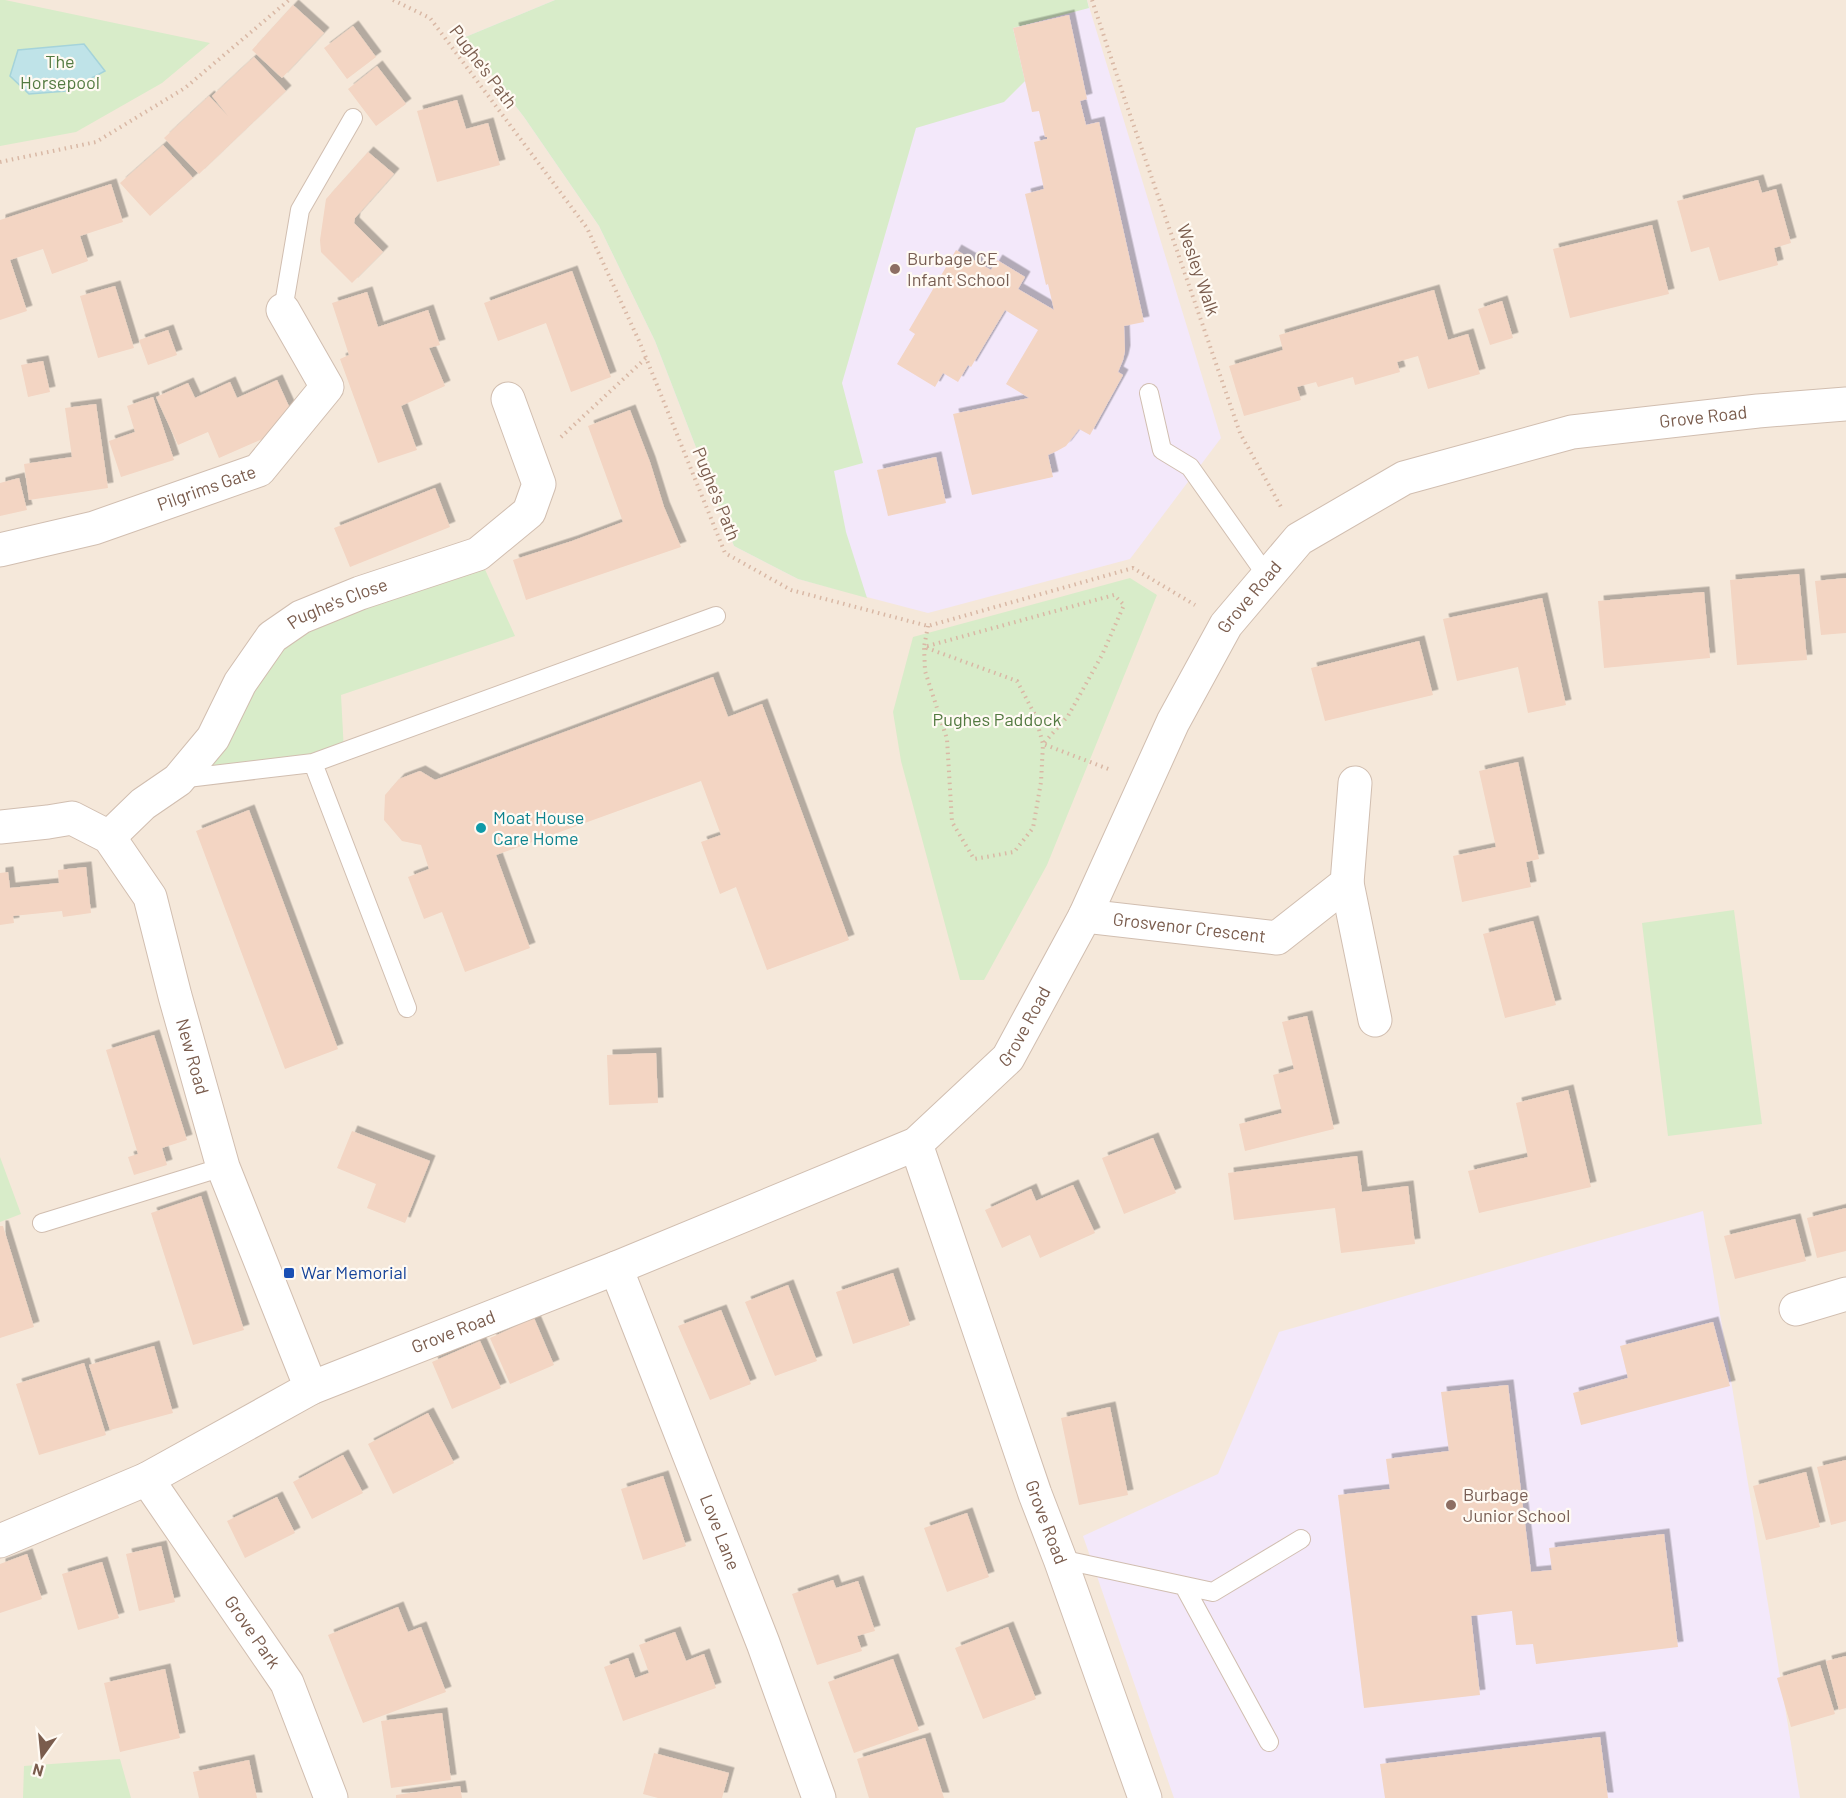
<svg xmlns="http://www.w3.org/2000/svg" width="1846" height="1798" viewBox="0 0 1846 1798" font-family="Barlow,sans-serif">
	<style>
		.residential { fill: #f5e8da }
		.education { fill: #f3e8fa }
		.green { fill: #d8ecc9 }
		.water { fill: #bfe3e8; stroke: #a5d3da; stroke-width: 1.5 }
		.building { fill: #f3d5c3; filter: url(#shadow) }
		.lines { fill: none; stroke-linecap: round; stroke-linejoin: round }
		.service-casing { stroke: #d1beb0; stroke-width: 20 }
		.minor-casing { stroke: #d1beb0; stroke-width: 35 }
		.path { stroke: #d9b8a5; stroke-width: 4; stroke-dasharray: 1.5 4.5; stroke-linecap: butt }
		.service { stroke: #fff; stroke-width: 18 }
		.minor { stroke: #fff; stroke-width: 33 }
		.education-dot { fill: #8d6e63; stroke: #fffaf3; stroke-width: 2 }
		.culture-dot { fill: #0f9aa8; stroke: #fffaf3; stroke-width: 2 }
		.transit-dot { fill: #1a4fb4; stroke: #fffaf3; stroke-width: 2 }
		.labels { text-anchor: middle; stroke-width: 4.5; stroke-linejoin: round; paint-order: stroke }
		.park-label { font-size: 18px; fill: #537a41; stroke: #fffaf3 }
		.street-label { font-size: 18px; fill: #7a5c4d; stroke: #fffaf3 }
		.education-label { font-size: 18px; fill: #785e54; stroke: #fffaf3; text-anchor: start }
		.culture-label { font-size: 18px; fill: #0d838f; stroke: #fffaf3; text-anchor: start }
		.transit-label { font-size: 18px; fill: #164399; stroke: #fffaf3; text-anchor: start }
	</style>
	<defs>
		<filter id="shadow"><feDropShadow dx="5.5" dy="-5.5" stdDeviation="0" flood-color="#0004"/></filter>
	</defs>
	<rect width="100%" height="100%" fill="#fdf6ec"/>
	<path class="residential" d="M 0,0 L 1846,0 L 1846,1798 L 0,1798 Z"/>
	<path class="education" d="M 555,0 L 1087,0 L 1221,438 L 1130,559 L 928,613 L 798,579 L 734,546 L 655,341 L 599,226 L 524,117 L 463,38 Z
		M 1703,1211 L 1800,1798 L 1174,1798 L 1083,1536 L 1218,1474 L 1279,1332 Z"/>
	<path class="green" d="M 0,0 L 5,0 L 210,43 L 162,83 L 76,132 L 0,146 Z
		M 555,0 L 1087,0 L 1089,8 L 1013,28 L 1025,81 L 1004,102 L 916,128 L 842,383 L 863,463 L 834,471 L 846,532 L 867,598 L 798,579 L 734,546 L 655,341 L 599,226 L 524,117 L 463,38 Z
		M 478,554 L 515,636 L 341,695 L 344,752 L 196,778 L 272,637 Z
		M 1130,578 L 1157,595 L 1047,865 L 984,980 L 960,980 L 901,761 L 893,712 L 913,637 Z
		M 1734,910 L 1762,1124 L 1668,1136 L 1642,923 Z
		M 0,1157 L 21,1214 L 0,1222 Z
		M 120,1759 L 131,1798 L 23,1798 L 24,1766 Z"/>
	<path class="water" d="M 84,44 L 105,71 L 67,91 L 29,94 L 10,76 L 18,50 Z"/>
	<path class="building" d="M 293,5 L 324,33 L 282,78 L 252,50 Z
		M 1069,15 L 1087,99 L 1080,101 L 1086,125 L 1099,122 L 1144,322 L 1124,326 L 1125,351 L 1123,360 L 1118,372 L 1123,375 L 1090,435 L 1079,429 L 1066,446 L 1057,451 L 1048,455 L 1053,477 L 972,495 L 953,414 L 1029,398 L 1006,384 L 1038,330 L 1005,310 L 971,367 L 968,365 L 958,382 L 943,373 L 935,387 L 897,364 L 915,334 L 909,330 L 956,250 L 991,270 L 997,260 L 1025,277 L 1018,289 L 1054,310 L 1048,284 L 1046,285 L 1025,194 L 1044,189 L 1034,142 L 1047,139 L 1047,137 L 1045,137 L 1039,111 L 1032,112 L 1013,28 Z
		M 353,26 L 376,57 L 347,79 L 324,48 Z
		M 254,57 L 286,91 L 199,174 L 164,138 L 209,96 L 228,116 L 212,96 Z
		M 377,66 L 406,104 L 376,126 L 348,89 Z
		M 457,100 L 466,129 L 488,123 L 500,165 L 437,182 L 417,111 Z
		M 163,145 L 193,178 L 150,216 L 120,183 Z
		M 368,152 L 394,174 L 355,218 L 354,223 L 383,252 L 352,283 L 321,252 L 320,240 L 326,199 Z
		M 1758,180 L 1762,193 L 1776,189 L 1791,243 L 1774,248 L 1778,265 L 1719,281 L 1709,247 L 1691,252 L 1677,201 Z
		M 111,184 L 123,222 L 80,236 L 88,261 L 52,274 L 43,249 L 10,260 L 27,311 L 0,320 L 0,220 Z
		M 1652,225 L 1669,294 L 1570,318 L 1553,249 Z
		M 572,271 L 611,377 L 571,392 L 546,323 L 498,341 L 484,303 Z
		M 115,286 L 134,348 L 98,358 L 80,296 Z
		M 1434,290 L 1448,340 L 1468,334 L 1480,374 L 1428,389 L 1418,356 L 1397,362 L 1400,372 L 1355,385 L 1353,377 L 1318,387 L 1316,382 L 1297,387 L 1301,400 L 1244,416 L 1229,366 L 1283,350 L 1279,335 Z
		M 367,292 L 378,327 L 428,310 L 440,345 L 429,348 L 445,386 L 401,406 L 417,450 L 378,463 L 340,359 L 349,355 L 332,303 Z
		M 1502,301 L 1513,338 L 1490,345 L 1478,309 Z
		M 168,330 L 177,355 L 148,365 L 139,340 Z
		M 43,361 L 50,392 L 28,397 L 21,365 Z
		M 277,380 L 297,424 L 219,458 L 208,432 L 178,445 L 156,397 L 188,383 L 195,398 L 230,382 L 237,398 Z
		M 153,397 L 174,460 L 121,477 L 109,441 L 135,432 L 127,406 Z
		M 96,404 L 108,488 L 29,500 L 24,464 L 72,457 L 65,408 Z
		M 630,410 L 650,462 L 664,507 L 681,547 L 526,600 L 513,560 L 572,541 L 623,522 L 588,426 Z
		M 936,457 L 946,503 L 888,516 L 877,470 Z
		M 19,478 L 27,510 L 0,516 L 0,483 Z
		M 435,488 L 450,527 L 350,567 L 334,528 Z
		M 1799,574 L 1807,660 L 1737,665 L 1730,580 Z
		M 1846,578 L 1846,633 L 1821,635 L 1815,581 Z
		M 1704,592 L 1710,658 L 1604,668 L 1598,601 Z
		M 1542,598 L 1566,705 L 1528,713 L 1518,667 L 1457,681 L 1443,619 Z
		M 1419,641 L 1433,695 L 1325,721 L 1311,668 Z
		M 713,677 L 728,717 L 762,704 L 849,940 L 767,970 L 736,887 L 720,894 L 701,842 L 721,835 L 701,781 L 496,855 L 530,948 L 465,972 L 442,912 L 424,919 L 408,877 L 429,869 L 421,845 L 402,841 L 384,820 L 385,795 L 399,779 L 420,771 L 435,780 Z
		M 1518,762 L 1539,859 L 1526,862 L 1531,887 L 1462,902 L 1453,856 L 1496,847 L 1479,771 Z
		M 249,810 L 338,1049 L 285,1069 L 196,831 Z
		M 86,867 L 91,913 L 63,917 L 62,911 L 13,916 L 14,923 L 0,925 L 0,873 L 8,872 L 10,888 L 59,883 L 58,870 Z
		M 1533,921 L 1556,1005 L 1505,1018 L 1483,934 Z
		M 1307,1016 L 1334,1129 L 1245,1151 L 1239,1124 L 1282,1113 L 1273,1075 L 1294,1069 L 1282,1022 Z
		M 154,1035 L 187,1140 L 162,1148 L 167,1165 L 134,1175 L 128,1157 L 138,1154 L 106,1050 Z
		M 656,1053 L 658,1103 L 609,1105 L 607,1055 Z
		M 1568,1090 L 1591,1187 L 1479,1213 L 1468,1171 L 1528,1157 L 1516,1103 Z
		M 352,1131 L 430,1161 L 405,1223 L 367,1208 L 376,1184 L 337,1168 Z
		M 1153,1138 L 1176,1193 L 1124,1214 L 1102,1158 Z
		M 1357,1156 L 1362,1192 L 1408,1186 L 1415,1244 L 1341,1253 L 1335,1208 L 1234,1220 L 1228,1173 Z
		M 1073,1185 L 1095,1233 L 1040,1258 L 1030,1235 L 1002,1248 L 985,1210 L 1031,1189 L 1036,1201 Z
		M 201,1196 L 244,1330 L 193,1345 L 151,1213 Z
		M 1846,1208 L 1846,1251 L 1817,1258 L 1807,1218 Z
		M 1795,1219 L 1806,1261 L 1735,1279 L 1724,1236 Z
		M 0,1226 L 3,1226 L 34,1327 L 0,1338 Z
		M 893,1273 L 910,1325 L 853,1344 L 836,1292 Z
		M 788,1285 L 817,1361 L 775,1376 L 745,1302 Z
		M 721,1310 L 751,1384 L 710,1400 L 678,1326 Z
		M 534,1318 L 554,1365 L 510,1384 L 490,1338 Z
		M 1713,1322 L 1730,1386 L 1581,1425 L 1573,1393 L 1628,1378 L 1620,1346 Z
		M 480,1341 L 501,1388 L 452,1409 L 432,1362 Z
		M 154,1346 L 173,1413 L 110,1430 L 89,1365 Z
		M 84,1363 L 106,1435 L 39,1455 L 16,1384 Z
		M 1508,1385 L 1531,1572 L 1552,1570 L 1549,1548 L 1664,1534 L 1678,1647 L 1536,1664 L 1533,1644 L 1516,1645 L 1512,1611 L 1471,1616 L 1480,1695 L 1364,1708 L 1338,1495 L 1390,1489 L 1386,1459 L 1449,1451 L 1441,1392 Z
		M 1110,1407 L 1128,1495 L 1079,1505 L 1061,1418 Z
		M 428,1413 L 454,1463 L 393,1494 L 368,1444 Z
		M 343,1455 L 363,1493 L 312,1519 L 293,1482 Z
		M 1846,1460 L 1846,1521 L 1831,1525 L 1817,1467 Z
		M 1806,1472 L 1820,1527 L 1766,1540 L 1753,1486 Z
		M 663,1476 L 686,1546 L 643,1560 L 621,1489 Z
		M 277,1497 L 295,1533 L 245,1558 L 227,1521 Z
		M 967,1513 L 989,1577 L 947,1592 L 924,1528 Z
		M 161,1546 L 175,1602 L 139,1611 L 126,1554 Z
		M 27,1554 L 42,1599 L 0,1613 L 0,1564 Z
		M 102,1562 L 119,1618 L 78,1630 L 62,1574 Z
		M 833,1580 L 836,1588 L 858,1581 L 875,1631 L 857,1636 L 862,1651 L 817,1665 L 792,1594 Z
		M 398,1607 L 408,1632 L 421,1627 L 446,1692 L 363,1723 L 328,1635 Z
		M 1008,1627 L 1036,1699 L 983,1719 L 955,1648 Z
		M 675,1632 L 686,1661 L 704,1654 L 716,1688 L 623,1721 L 604,1667 L 628,1658 L 635,1678 L 649,1673 L 639,1645 Z
		M 1846,1656 L 1846,1708 L 1839,1710 L 1826,1661 Z
		M 893,1659 L 919,1730 L 854,1753 L 828,1682 Z
		M 1820,1665 L 1835,1714 L 1791,1727 L 1777,1678 Z
		M 165,1669 L 180,1738 L 120,1752 L 104,1683 Z
		M 442,1713 L 451,1780 L 391,1788 L 381,1721 Z
		M 1600,1737 L 1608,1798 L 1385,1798 L 1380,1764 Z
		M 925,1738 L 944,1798 L 869,1798 L 857,1759 Z
		M 654,1753 L 729,1773 L 722,1798 L 658,1798 L 643,1794 Z
		M 249,1760 L 257,1798 L 199,1798 L 193,1772 Z
		M 460,1786 L 462,1798 L 396,1798 L 396,1795 Z"/>
	<g class="lines">
		<defs>
			<path id="service" d="M 283,310 L 300,210 L 353,118
				M 1149,393 L 1162,450 L 1190,467 L 1267,576
				M 313,763 L 407,1008
				M 179,779 L 313,763 L 716,616
				M 42,1223 L 223,1167
				M 1060,1559 L 1213,1592 L 1301,1539
				M 1184,1586 L 1269,1742"/>
			<g id="minor">
				<path id="s1" d="M 0,550 L 94,528 L 259,470 L 327,387 L 283,310"/>
				<path id="s2" d="M 0,827 L 48,822 L 72,818 L 109,837 L 150,897 L 175,996 L 223,1167 L 311,1388"/>
				<path id="s3" d="M 109,837 L 143,804 L 178,780 L 213,738 L 240,683 L 272,637 L 301,617 L 360,593 L 478,554 L 529,512 L 539,484 L 508,399"/>
				<path d="M 1347,883 L 1375,1020"/>
				<path id="s4" d="M 1085,916 L 1277,938 L 1347,883 L 1355,783"/>
				<path id="s5" d="M 916,1144 L 1035,1494 L 1060,1559 L 1145,1798"/>
				<path id="s6" d="M 616,1268 L 763,1643 L 819,1798"/>
				<path d="M 1796,1309 L 1846,1294"/>
				<path id="s7" d="M 147,1479 L 287,1683 L 331,1798"/>
				<path id="s8" d="M 0,1541 L 147,1479 L 311,1388 L 616,1268 L 916,1144 L 1008,1058 L 1085,916 L 1173,722 L 1226,625 L 1299,539 L 1404,478 L 1572,432 L 1758,411 L 1846,404"/>
			</g>
		</defs>
		<use href="#service" class="service-casing"/>
		<use href="#minor" class="minor-casing"/>
		<path class="path" d="M 393,0 L 430,18 L 587,228 L 640,343 L 725,553 L 791,590 L 928,626 L 1133,568 L 1195,605
			M 1092,0 L 1127,106 L 1240,433 L 1281,507
			M 0,162 L 96,142 L 185,88 L 289,0
			M 561,437 L 646,358
			M 928,626 L 924,647 L 1017,681 L 1035,715 L 1043,744 L 1041,782 L 1033,828 L 1014,852 L 974,859 L 952,822 L 947,739 L 925,671 L 924,647 L 1114,595 L 1124,605 L 1102,655 L 1068,716 L 1043,744 L 1111,770"/>
		<use href="#service" class="service"/>
		<use href="#minor" class="minor"/>
	</g>
	<g class="education-dot">
		<circle cx="895" cy="269" r="6"/>
		<circle cx="1451" cy="1505" r="6"/>
	</g>
	<circle class="culture-dot" cx="481" cy="828" r="6"/>
	<rect class="transit-dot" x="283" y="1267" width="12" height="12" rx="3"/>
	<g class="labels">
		<g class="park-label">
			<text x="60" y="68">The<tspan x="60" dy="21">Horsepool</tspan></text>
			<text x="997" y="726">Pughes Paddock</text>
		</g>
		<g class="street-label">
			<text transform="translate(483 67) rotate(53)" y="6">Pughe's Path</text>
			<text transform="translate(1198 270) rotate(71)" y="6">Wesley Walk</text>
			<text dy="6" stroke="none"><textPath href="#s8" startOffset="2151">Grove Road</textPath></text>
			<text dy="6" stroke="none"><textPath href="#s1" startOffset="216">Pilgrims Gate</textPath></text>
			<text transform="translate(716 494) rotate(68)" y="6">Pughe's Path</text>
			<text dy="6" stroke="none"><textPath href="#s8" startOffset="1647">Grove Road</textPath></text>
			<text dy="6" stroke="none"><textPath href="#s3" startOffset="336">Pughe's Close</textPath></text>
			<text dy="6" stroke="none"><textPath href="#s4" startOffset="105">Grosvenor Crescent</textPath></text>
			<text dy="6" stroke="none"><textPath href="#s8" startOffset="1161">Grove Road</textPath></text>
			<text dy="6" stroke="none"><textPath href="#s2" startOffset="352">New Road</textPath></text>
			<text dy="6" stroke="none"><textPath href="#s8" startOffset="500">Grove Road</textPath></text>
			<text dy="6" stroke="none"><textPath href="#s5" startOffset="400">Grove Road</textPath></text>
			<text dy="6" stroke="none"><textPath href="#s6" startOffset="284">Love Lane</textPath></text>
			<text dy="6" stroke="none"><textPath href="#s7" startOffset="186">Grove Park</textPath></text>
		</g>
		<g class="education-label">
			<text x="907" y="265">Burbage CE<tspan x="907" dy="21">Infant School</tspan></text>
			<text x="1463" y="1501">Burbage<tspan x="1463" dy="21">Junior School</tspan></text>
		</g>
		<g class="culture-label">
			<text x="493" y="824">Moat House<tspan x="493" dy="21">Care Home</tspan></text>
		</g>
		<g class="transit-label">
			<text x="301" y="1279">War Memorial</text>
		</g>
	</g>
	<g transform="translate(42 1756) rotate(195)" stroke="#fffaf3" stroke-width="4.5" paint-order="stroke">
	<path d="M0-4.5L10 22L0 15L-10 22Z" fill="#7a5c4d"/>
	<text y="-9" font-size="16" font-weight="bold" text-anchor="middle" fill="#7a5c4d">N</text>
	</g>
</svg>
